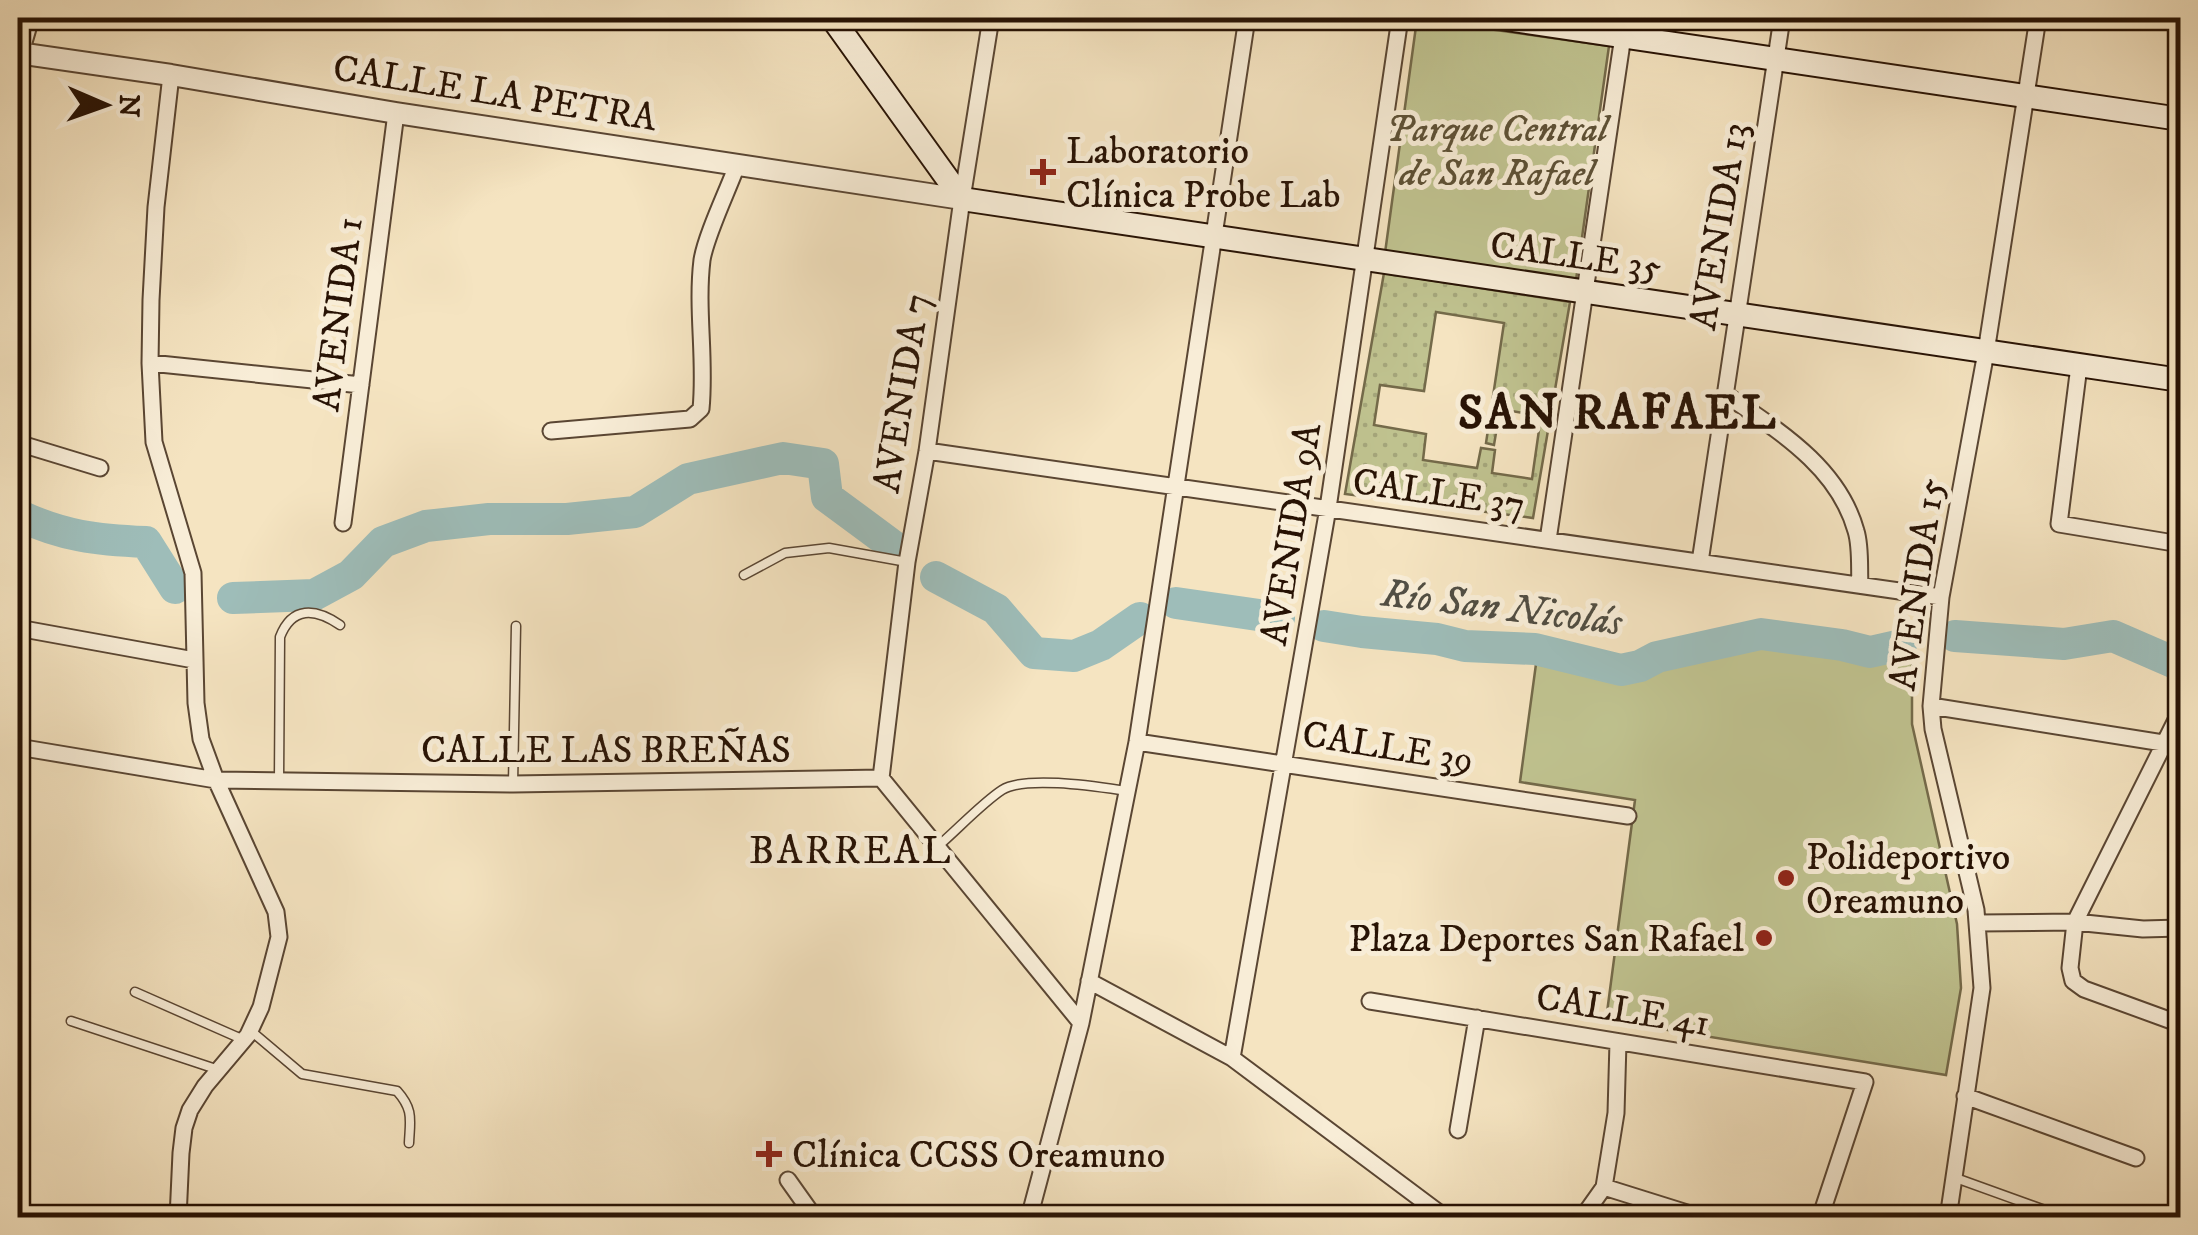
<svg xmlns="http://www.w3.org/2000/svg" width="2198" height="1235" viewBox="0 0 2198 1235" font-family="'IM FELL DW Pica',serif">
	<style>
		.park { fill: #c0c390; stroke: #746a4a; stroke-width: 2.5 }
		.garden { fill: url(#garden-dots); stroke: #746a4a; stroke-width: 2.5; fill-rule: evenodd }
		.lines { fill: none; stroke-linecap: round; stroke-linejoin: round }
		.river { stroke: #9ebdb9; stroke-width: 32 }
		.service-casing { stroke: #5a4633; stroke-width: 11 }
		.minor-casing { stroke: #5a4633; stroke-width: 19 }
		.tertiary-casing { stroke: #5a4633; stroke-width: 24 }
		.secondary-casing { stroke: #271204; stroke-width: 26 }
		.service { stroke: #f8edd7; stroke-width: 8 }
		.minor { stroke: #f8edd7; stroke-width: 15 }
		.tertiary { stroke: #f8edd7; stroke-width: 20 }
		.secondary { stroke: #f8edd7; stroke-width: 22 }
		.poi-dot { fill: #8f2418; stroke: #f8edd7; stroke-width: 4 }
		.labels { text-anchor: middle; stroke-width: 10; stroke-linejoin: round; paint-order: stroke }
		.street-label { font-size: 38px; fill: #271204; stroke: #f8edd7 }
		.park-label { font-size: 38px; font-style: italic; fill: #5d5035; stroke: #f8edd7 }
		.poi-label { font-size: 38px; fill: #271204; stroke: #f8edd7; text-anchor: start }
		.water-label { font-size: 40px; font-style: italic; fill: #514e43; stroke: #f8edd7 }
		.neighbourhood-label { font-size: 40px; letter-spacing: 2.5px; fill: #271204; stroke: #f8edd7 }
		.district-label { font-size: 48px; font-weight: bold; letter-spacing: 2.5px; fill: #271204; stroke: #f8edd7 }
	</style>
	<defs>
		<pattern id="garden-dots" width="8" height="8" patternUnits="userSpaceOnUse" patternTransform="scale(2.5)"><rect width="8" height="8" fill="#c0c390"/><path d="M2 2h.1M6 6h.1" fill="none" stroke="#a5a67b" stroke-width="1.8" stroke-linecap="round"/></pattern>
	</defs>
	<rect width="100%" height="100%" fill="#f5e4c1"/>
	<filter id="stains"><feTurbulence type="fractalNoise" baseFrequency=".002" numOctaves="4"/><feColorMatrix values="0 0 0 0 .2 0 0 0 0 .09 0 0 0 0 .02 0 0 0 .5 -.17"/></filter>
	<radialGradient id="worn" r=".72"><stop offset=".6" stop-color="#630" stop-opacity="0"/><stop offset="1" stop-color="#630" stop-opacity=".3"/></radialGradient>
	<path class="park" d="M 1417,19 L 1609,46 L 1576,280 L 1385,253 Z
		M 1759,645 C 1808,653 1861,666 1912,662 L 1912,724 L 1957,924 L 1961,988 L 1946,1075 L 1606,1020 L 1635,800 L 1520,782 L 1536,664 L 1634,681 L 1692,655 Z"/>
	<path class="garden" d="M 1384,273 L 1570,302 L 1533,518 L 1345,494 ZM 1436,312 L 1504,323 L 1486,443 L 1494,445 L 1500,409 L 1541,416 L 1532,479 L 1492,473 L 1495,450 L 1481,448 L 1477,468 L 1423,460 L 1426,434 L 1374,425 L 1380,385 L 1424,391 Z"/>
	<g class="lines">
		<path class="river" d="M 18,515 C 63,536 96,540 146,542 L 175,588
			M 936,577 L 996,609 L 1034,653 L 1074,656 L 1101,645 L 1140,618
			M 233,598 L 314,595 L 351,575 L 383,542 L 426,526 L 489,519 L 567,519 L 635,512 L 688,479 L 783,458 L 823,464 L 827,497 L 896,548
			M 1176,603 L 1279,618
			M 1324,626 L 1362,632 L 1437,639 L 1465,646 L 1535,649 L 1621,670 L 1640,666 L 1657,657 L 1761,634 L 1842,645 L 1870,652 L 1901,645
			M 1955,636 L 2064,644 L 2113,636 L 2173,662"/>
		<defs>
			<path id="service" d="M 744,575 L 785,553 L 829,548 L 907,562
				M 279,781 L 280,637 C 292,606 315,608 340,625
				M 513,784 L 516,626
				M 937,847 C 956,831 982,803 1002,790 C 1026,775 1099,787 1127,791
				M 135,992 L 244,1040
				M 71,1021 L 219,1070
				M 251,1031 L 302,1074 L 397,1091 C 414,1110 410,1120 409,1143
				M 1953,1177 L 2067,1218"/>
			<path id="minor" d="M 18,63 L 31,18
				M 171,75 L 156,207 L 151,300 L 150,363 L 154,442 L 193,573 L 196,703 L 201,739 L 216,780 L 276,912 L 279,937 L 261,1007 L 248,1035 L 205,1086 L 190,1110 L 184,1128 L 181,1153 L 178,1218
				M 150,363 L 361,385
				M 2079,366 L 2059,524 L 2180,544
				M 1725,394 C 1777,430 1838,466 1856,531 C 1861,547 1859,568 1860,585
				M 551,431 L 690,419 L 701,409 C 706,359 696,310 702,260 C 706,235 728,190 737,165
				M 18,443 L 100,468
				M 927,451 L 1941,597
				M 343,523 L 396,113
				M 1548,540 L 1623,36
				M 1700,562 L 1782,18
				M 18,628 L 194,660
				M 1931,706 L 2163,743
				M 2180,712 L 2075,922 L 2070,968 L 2073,981 L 2084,989 L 2180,1024
				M 1137,742 L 1628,816
				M 18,747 L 216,780 L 513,784 L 881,778
				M 881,778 L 907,562 L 927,451 L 962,199 L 991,18
				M 881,778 L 1081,1023
				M 1978,923 L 2075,922 L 2143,929 L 2180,928
				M 1089,981 L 1232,1058 L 1446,1218
				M 1370,1001 L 1865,1082 L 1820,1218
				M 1232,1058 L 1328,508 L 1400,18
				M 1965,1096 L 2136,1158
				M 1458,1130 L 1477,1018
				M 788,1180 L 815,1218
				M 1604,1187 L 1703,1218
				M 1029,1218 L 1081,1023 L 1137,742 L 1247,18
				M 1582,1218 L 1604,1187 L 1616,1113 L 1618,1042
				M 1948,1218 L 1982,988 L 1976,910 L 1933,729 L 1931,706 L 1941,597 L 1986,352 L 2038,18"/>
			<path id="tertiary" d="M 18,53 L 171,75 L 396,113 L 962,199"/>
			<path id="secondary" d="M 832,18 L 962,199 L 2180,380
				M 1500,18 L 2180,119"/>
		</defs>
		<use href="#service" class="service-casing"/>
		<use href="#minor" class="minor-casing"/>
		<use href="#tertiary" class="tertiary-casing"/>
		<use href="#secondary" class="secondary-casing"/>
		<use href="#service" class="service"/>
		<use href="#minor" class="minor"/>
		<use href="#tertiary" class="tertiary"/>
		<use href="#secondary" class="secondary"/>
	</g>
	<g class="poi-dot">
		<path d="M1038 157h10v10h10v10h-10v10h-10v-10h-10v-10h10z"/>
		<circle cx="1786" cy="878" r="10"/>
		<circle cx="1764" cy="938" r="10"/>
		<path d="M764 1139h10v10h10v10h-10v10h-10v-10h-10v-10h10z"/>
	</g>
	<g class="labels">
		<g class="street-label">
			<text transform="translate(495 92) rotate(9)" y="13">CALLE LA PETRA</text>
			<text transform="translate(1718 226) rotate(-81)" y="13">AVENIDA 13</text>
			<text transform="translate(1576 255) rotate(8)" y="13">CALLE 35</text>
			<text transform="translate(337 314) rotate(-83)" y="13">AVENIDA 1</text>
			<text transform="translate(901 393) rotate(-81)" y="13">AVENIDA 7</text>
			<text transform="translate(1439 492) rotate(8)" y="13">CALLE 37</text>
			<text transform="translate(1290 534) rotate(-81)" y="13">AVENIDA 9A</text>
			<text transform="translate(1916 584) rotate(-82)" y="13">AVENIDA 15</text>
			<text transform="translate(1388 746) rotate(9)" y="13">CALLE 39</text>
			<text x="606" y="762">CALLE LAS BREÑAS</text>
			<text transform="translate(1623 1009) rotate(9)" y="13">CALLE 41</text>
		</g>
		<g class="park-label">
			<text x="1497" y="141">Parque Central<tspan x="1497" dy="44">de San Rafael</tspan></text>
		</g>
		<g class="poi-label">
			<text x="1066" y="163">Laboratorio<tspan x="1066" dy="44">Clínica Probe Lab</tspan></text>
			<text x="1806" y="869">Polideportivo<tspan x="1806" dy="44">Oreamuno</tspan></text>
			<text x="1744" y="951" text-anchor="end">Plaza Deportes San Rafael</text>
			<text x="792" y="1167">Clínica CCSS Oreamuno</text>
		</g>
		<g class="water-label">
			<text transform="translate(1502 606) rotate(7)" y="14">Río San Nicolás</text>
		</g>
		<g class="neighbourhood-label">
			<text x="851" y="863">BARREAL</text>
		</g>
		<g class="district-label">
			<text x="1618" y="428">SAN RAFAEL</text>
		</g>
	</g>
	<rect width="2198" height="1235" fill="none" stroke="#f5e4c1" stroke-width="60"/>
	<rect x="20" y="20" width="2158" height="1195" fill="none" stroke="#271204" stroke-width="5"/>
	<rect x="30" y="30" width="2138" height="1175" fill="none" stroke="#271204" stroke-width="2.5"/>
	<g transform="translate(105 105) rotate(92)" stroke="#f8edd7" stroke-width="8" paint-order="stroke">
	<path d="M0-8L18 38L0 25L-18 38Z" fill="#271204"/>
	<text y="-15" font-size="28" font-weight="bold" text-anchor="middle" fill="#271204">N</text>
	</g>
	<rect width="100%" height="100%" filter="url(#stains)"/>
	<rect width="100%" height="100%" fill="url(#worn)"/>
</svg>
